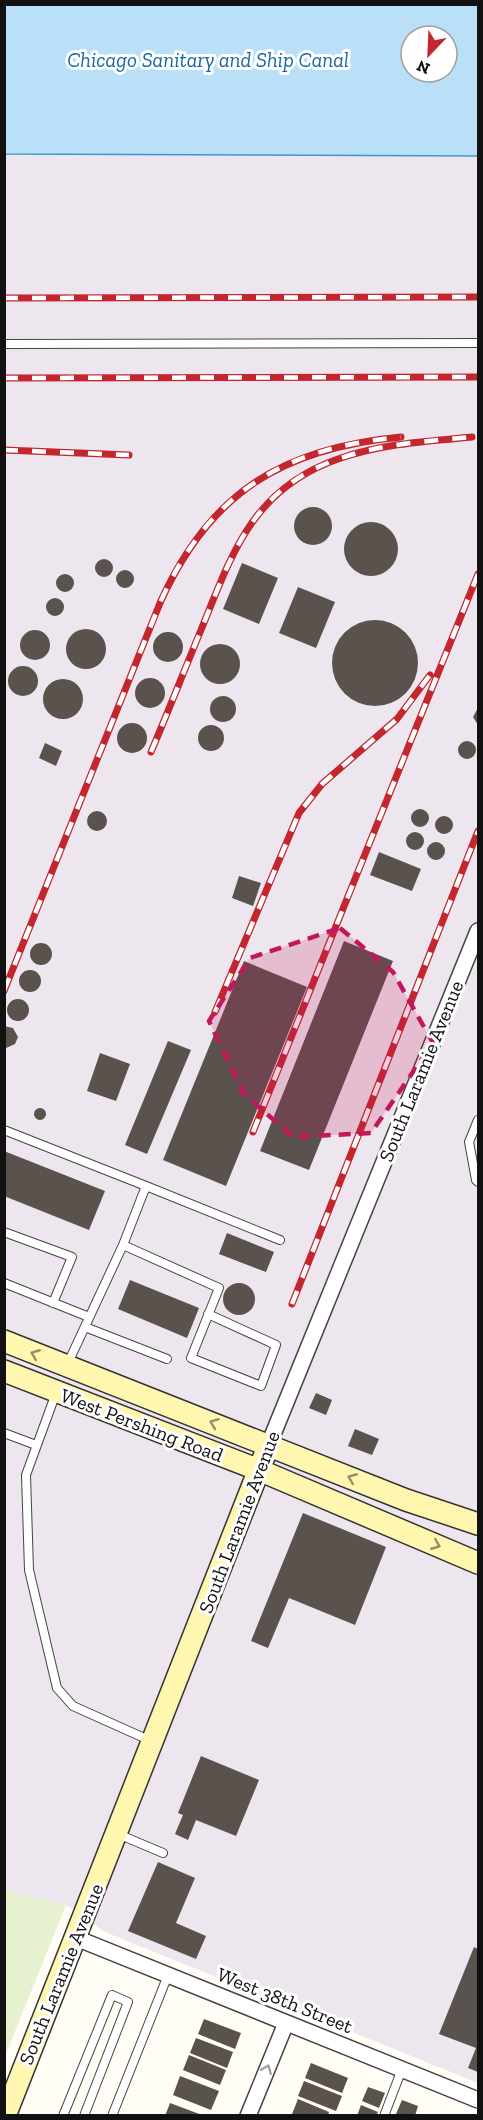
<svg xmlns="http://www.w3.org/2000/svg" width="483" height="2120" viewBox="0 0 483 2120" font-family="'Zilla Slab',serif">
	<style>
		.industrial { fill: #eee6ef }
		.pitch { fill: #e6f2cf }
		.water { fill: #b9e0f7; stroke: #3f96cf; stroke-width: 1.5; fill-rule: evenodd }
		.building { fill: #5a524d }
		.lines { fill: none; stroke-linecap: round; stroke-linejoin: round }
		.service-casing { stroke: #444; stroke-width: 10 }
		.minor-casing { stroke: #444; stroke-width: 18 }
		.secondary-casing { stroke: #333; stroke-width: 24 }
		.service { stroke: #fff; stroke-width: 8 }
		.minor { stroke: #fff; stroke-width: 15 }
		.secondary { stroke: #fff6b0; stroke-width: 21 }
		.rail-casing { stroke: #c4262e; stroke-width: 7 }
		.rail { stroke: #fff; stroke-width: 4.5; stroke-dasharray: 14; stroke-linecap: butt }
		.oneway { stroke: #948f68 }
		.oneway2 { stroke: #a0a0a0 }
		.marked { fill: #c2185b; fill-opacity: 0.2; stroke: #c2185b; stroke-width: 4.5; stroke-dasharray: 12 8; stroke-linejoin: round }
		.labels { text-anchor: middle; stroke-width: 6; stroke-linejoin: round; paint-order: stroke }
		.street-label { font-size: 20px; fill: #111; stroke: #fff }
		.water-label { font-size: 21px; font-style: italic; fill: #1768a6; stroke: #fff }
	</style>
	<rect width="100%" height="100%" fill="#fffdf5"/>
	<path class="industrial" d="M 5,154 L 478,156 L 478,2083 L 105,1932 L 66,1905 L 5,1891 Z"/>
	<path class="pitch" d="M 5,1891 L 66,1905 L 5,2056 L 4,1891 Z"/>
	<path class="water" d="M 5,4 L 478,5 L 478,156 L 5,154 ZM 411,36 L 447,36 L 447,72 L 411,72 Z"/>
	<path class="building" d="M294 526a19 19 0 1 1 38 0a19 19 0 1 1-38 0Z
		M344 549a27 27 0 1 1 54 0a27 27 0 1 1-54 0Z
		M95 568a9 9 0 1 1 18 0a9 9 0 1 1-18 0Z
		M 242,563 L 278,578 L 259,624 L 223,609 Z
		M116 579a9 9 0 1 1 18 0a9 9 0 1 1-18 0Z
		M56 583a9 9 0 1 1 18 0a9 9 0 1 1-18 0Z
		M 298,587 L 335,602 L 316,648 L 279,633 Z
		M46 607a9 9 0 1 1 18 0a9 9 0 1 1-18 0Z
		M332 663a43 43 0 1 1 86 0a43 43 0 1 1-86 0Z
		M66 649a20 20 0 1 1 40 0a20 20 0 1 1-40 0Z
		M20 645a15 15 0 1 1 30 0a15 15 0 1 1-30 0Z
		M153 647a15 15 0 1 1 30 0a15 15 0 1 1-30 0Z
		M200 664a20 20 0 1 1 40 0a20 20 0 1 1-40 0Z
		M8 681a15 15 0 1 1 30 0a15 15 0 1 1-30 0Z
		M135 693a15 15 0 1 1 30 0a15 15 0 1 1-30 0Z
		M43 699a20 20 0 1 1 40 0a20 20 0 1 1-40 0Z
		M210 709a13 13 0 1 1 26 0a13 13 0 1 1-26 0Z
		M 478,708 L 478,725 L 473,717 Z
		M117 738a15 15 0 1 1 30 0a15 15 0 1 1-30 0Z
		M198 738a13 13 0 1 1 26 0a13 13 0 1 1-26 0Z
		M458 750a9 9 0 1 1 18 0a9 9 0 1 1-18 0Z
		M 45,743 L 62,751 L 56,766 L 39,758 Z
		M411 818a9 9 0 1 1 18 0a9 9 0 1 1-18 0Z
		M87 821a10 10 0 1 1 20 0a10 10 0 1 1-20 0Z
		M435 825a9 9 0 1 1 18 0a9 9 0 1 1-18 0Z
		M406 841a9 9 0 1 1 18 0a9 9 0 1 1-18 0Z
		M427 851a9 9 0 1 1 18 0a9 9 0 1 1-18 0Z
		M 379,852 L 421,869 L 412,891 L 370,875 Z
		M 239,876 L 261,883 L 253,906 L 232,898 Z
		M 344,941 L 393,961 L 309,1170 L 260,1151 Z
		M30 954a11 11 0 1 1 22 0a11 11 0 1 1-22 0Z
		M 244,961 L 307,987 L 226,1186 L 163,1160 Z
		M19 981a11 11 0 1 1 22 0a11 11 0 1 1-22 0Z
		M7 1010a11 11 0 1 1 22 0a11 11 0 1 1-22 0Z
		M 4,1026 L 13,1028 L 18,1037 L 15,1044 L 6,1048 Z
		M 168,1041 L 191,1050 L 147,1154 L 125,1145 Z
		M 100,1053 L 130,1064 L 116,1101 L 87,1091 Z
		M34 1114a6 6 0 1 1 12 0a6 6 0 1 1-12 0Z
		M 4,1151 L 105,1191 L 89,1230 L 4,1196 Z
		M 227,1233 L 274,1252 L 266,1272 L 219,1254 Z
		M 130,1280 L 199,1308 L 187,1338 L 118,1309 Z
		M223 1299a16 16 0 1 1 32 0a16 16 0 1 1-32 0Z
		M 316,1393 L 332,1400 L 326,1415 L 309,1408 Z
		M 355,1429 L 379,1439 L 372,1455 L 348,1446 Z
		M 303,1513 L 386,1547 L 355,1625 L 289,1598 L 268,1648 L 251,1641 Z
		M 201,1756 L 259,1780 L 236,1836 L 196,1820 L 188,1840 L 175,1834 L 183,1815 L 178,1813 Z
		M 158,1862 L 195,1878 L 176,1923 L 206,1936 L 196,1959 L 128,1931 Z
		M 474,1947 L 478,1949 L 478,2072 L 468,2068 L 476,2048 L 439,2034 Z
		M 204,2019 L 241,2033 L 235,2049 L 198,2034 Z
		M 196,2038 L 233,2052 L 227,2068 L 190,2053 Z
		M 189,2055 L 226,2070 L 220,2085 L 183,2070 Z
		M 311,2063 L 348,2078 L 342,2093 L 305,2078 Z
		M 180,2076 L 219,2091 L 211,2110 L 173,2095 Z
		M 304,2081 L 342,2096 L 336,2111 L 298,2096 Z
		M 368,2087 L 385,2093 L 379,2108 L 362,2101 Z
		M 298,2099 L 329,2112 L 328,2116 L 292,2114 Z
		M 402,2100 L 418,2106 L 415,2116 L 396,2114 Z
		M 170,2103 L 202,2115 L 202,2116 L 165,2116 Z
		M 361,2105 L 378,2112 L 376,2116 L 357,2116 Z"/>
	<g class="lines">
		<defs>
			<path id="service" d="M 4,344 L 478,343
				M 478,1120 L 469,1142 L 476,1180 L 478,1182
				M 4,1130 L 146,1186 L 123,1245
				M 146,1186 L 280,1240
				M 4,1232 L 72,1257 L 53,1303
				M 4,1283 L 89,1317
				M 85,1327 L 167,1359
				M 68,1363 L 123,1245 L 219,1288 L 191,1358 L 261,1386 L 276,1345 L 208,1314
				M 56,1393 L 26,1475 L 29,1570 L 57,1688 L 73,1706 L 151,1741
				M 4,1433 L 36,1445
				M 118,1834 L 163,1853
				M 63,2116 L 112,1995 L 128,2002 L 84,2116
				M 112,2116 L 168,1975
				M 384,2116 L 402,2069"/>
			<path id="minor" d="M 269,1444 L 478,931
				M 76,1938 L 478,2100
				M 248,2116 L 286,2023"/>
			<path id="secondary" d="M 4,1341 L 406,1500 L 478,1524
				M 4,1371 L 259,1470 L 478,1563
				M 5,2116 L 269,1444"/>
		</defs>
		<use href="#service" class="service-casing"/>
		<use href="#minor" class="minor-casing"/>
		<use href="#secondary" class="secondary-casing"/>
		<use href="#service" class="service"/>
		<use href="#minor" class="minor"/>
		<use href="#secondary" class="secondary"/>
		<defs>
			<path id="rail" d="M 4,298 L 478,297
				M 4,378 L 478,377
				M 4,450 L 129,455
				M 151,752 C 168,712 184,671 201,630 C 232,554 252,489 338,459 C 380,444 428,441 472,437
				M 4,991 L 160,603 C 209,493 282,448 401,437
				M 215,1012 L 299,813 L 322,784 L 397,719 L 430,675
				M 253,1132 L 478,574
				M 292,1304 L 478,831"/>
		</defs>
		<use href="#rail" class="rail-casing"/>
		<use href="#rail" class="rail"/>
	</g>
	<defs><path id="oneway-chevron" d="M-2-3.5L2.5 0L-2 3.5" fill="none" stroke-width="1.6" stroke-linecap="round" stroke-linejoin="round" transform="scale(1.5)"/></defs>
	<g class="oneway">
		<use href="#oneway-chevron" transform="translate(35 1354) rotate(-158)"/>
		<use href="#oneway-chevron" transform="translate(214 1423) rotate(-159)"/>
		<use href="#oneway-chevron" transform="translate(352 1478) rotate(-158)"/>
		<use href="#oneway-chevron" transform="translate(436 1545) rotate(22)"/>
	</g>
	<use class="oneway2" href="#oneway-chevron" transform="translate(267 2069) rotate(-68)"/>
	<path class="marked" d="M 340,928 L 393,972 L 433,1043 L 371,1133 L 293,1137 L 243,1093 L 209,1021 L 250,958 Z"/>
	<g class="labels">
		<g class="street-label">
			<text transform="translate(421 1071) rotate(-68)" y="7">South Laramie Avenue</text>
			<text transform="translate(142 1425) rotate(21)" y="7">West Pershing Road</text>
			<text transform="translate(239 1522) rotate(-69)" y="7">South Laramie Avenue</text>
			<text transform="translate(61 1974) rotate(-68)" y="7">South Laramie Avenue</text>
			<text transform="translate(285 2000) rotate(22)" y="7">West 38th Street</text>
		</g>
		<g class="water-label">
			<text x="208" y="67">Chicago Sanitary and Ship Canal</text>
		</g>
	</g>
	<rect width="483" height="2120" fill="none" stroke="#111111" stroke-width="12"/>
	<g transform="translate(429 54) rotate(203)"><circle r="28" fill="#ffffff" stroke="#a0a0a0" stroke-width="1.5"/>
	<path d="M0-4.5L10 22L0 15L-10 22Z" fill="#c4262e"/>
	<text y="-9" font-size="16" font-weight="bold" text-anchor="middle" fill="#111111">N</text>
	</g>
</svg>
